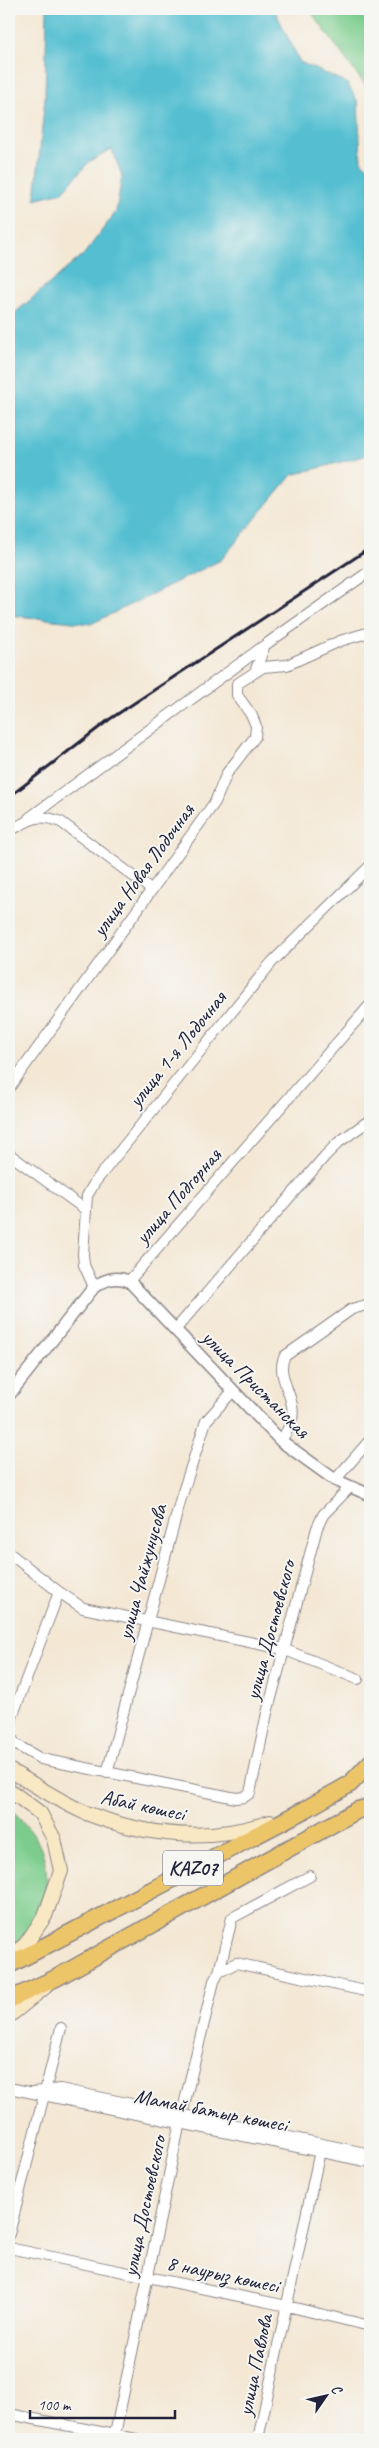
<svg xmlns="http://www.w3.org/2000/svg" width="379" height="2448" viewBox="0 0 379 2448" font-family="Caveat,sans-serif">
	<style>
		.green { fill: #7ccd8d; stroke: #4f7864 }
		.water { fill: #55bfd1; stroke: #3c7086 }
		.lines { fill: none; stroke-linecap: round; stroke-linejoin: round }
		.minor-casing { stroke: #8b8588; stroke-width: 12 }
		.tertiary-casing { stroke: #8b8588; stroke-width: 14 }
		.secondary-casing { stroke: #8b8588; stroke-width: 16 }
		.trunk-casing { stroke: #8b8588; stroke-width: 19 }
		.minor { stroke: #fff; stroke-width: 10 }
		.tertiary { stroke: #fff; stroke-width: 11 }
		.secondary { stroke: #f8e8c3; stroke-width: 14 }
		.trunk { stroke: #edc569; stroke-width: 16 }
		.rail { stroke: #22223b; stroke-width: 3 }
		.labels { text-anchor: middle; stroke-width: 4; stroke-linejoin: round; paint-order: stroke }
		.shield { fill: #f6f6f2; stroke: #626272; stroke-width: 1 }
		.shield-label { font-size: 20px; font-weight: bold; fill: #22223b }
		.street-label { font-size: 21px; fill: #22223b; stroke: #f6f6f2 }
	</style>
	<rect width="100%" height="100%" fill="#f6f6f2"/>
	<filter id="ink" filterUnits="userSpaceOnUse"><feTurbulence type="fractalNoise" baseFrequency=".02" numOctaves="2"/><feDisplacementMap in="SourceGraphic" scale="10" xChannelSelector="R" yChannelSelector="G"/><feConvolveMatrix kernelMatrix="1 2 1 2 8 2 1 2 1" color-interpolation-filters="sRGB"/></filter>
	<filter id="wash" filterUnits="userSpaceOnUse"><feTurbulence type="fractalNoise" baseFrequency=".0096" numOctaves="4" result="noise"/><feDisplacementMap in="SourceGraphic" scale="20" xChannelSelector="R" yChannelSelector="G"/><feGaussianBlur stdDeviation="1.12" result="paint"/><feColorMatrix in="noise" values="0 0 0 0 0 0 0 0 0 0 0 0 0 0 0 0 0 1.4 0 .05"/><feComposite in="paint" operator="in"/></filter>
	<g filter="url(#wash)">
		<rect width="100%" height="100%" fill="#f4e8d5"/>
		<path class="green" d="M 309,9 L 370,9 L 370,92 Z
			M 9,1809 C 17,1813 22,1821 28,1828 C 60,1865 49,1922 9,1948 Z"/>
		<path class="water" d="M 47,9 L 274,9 L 300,62 L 347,83 L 358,102 L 361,161 L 370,169 L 370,452 L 364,456 L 292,475 L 221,560 L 91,624 L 9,615 L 9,318 L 84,254 L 116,212 L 122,176 L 112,149 L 89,162 L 62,192 L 35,199 L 45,98 Z"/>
	</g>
	<g filter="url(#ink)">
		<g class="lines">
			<defs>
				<path id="minor" d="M 265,645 L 370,571
					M 29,818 L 265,645 L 255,672
					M 9,831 C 31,820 35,812 61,822 L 152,890
					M 9,1088 L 215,802 L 227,773 L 255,737 L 256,726 L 252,716 L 237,695 L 237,684 L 263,667 L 287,665 L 340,641 L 370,632
					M 9,1154 L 86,1210
					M 129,1281 L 370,1005
					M 94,1287 L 84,1265 L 83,1254 L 87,1196 L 95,1182 L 272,962 L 370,866
					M 175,1330 L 325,1156 L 339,1142 L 370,1120
					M 281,1441 C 285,1434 290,1427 292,1419 C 297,1398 274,1375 285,1356 L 352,1309 L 370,1304
					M 335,1480 L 370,1440
					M 9,1553 L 59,1592 L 83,1608 L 283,1649 L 358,1679
					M 9,1725 L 59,1592
					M 9,1733 L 15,1744 L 41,1759 L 236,1798 L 244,1797 L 250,1793 L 267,1713 L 317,1528 L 323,1515 L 349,1488
					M 107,1773 L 181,1498 L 206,1421 L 233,1391
					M 219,1972 L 232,1918 L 310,1876
					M 9,2088 L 370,2162
					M 33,2092 L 60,2089 L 370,2154
					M 9,2234 L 61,2028
					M 9,2248 L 287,2306 L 370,2326
					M 9,2414 L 136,2439
					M 114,2439 L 180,2122 L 214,1981 L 219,1972 L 236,1963 L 370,1992
					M 258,2439 L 320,2151"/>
				<path id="tertiary" d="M 9,1395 L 94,1287 C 106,1279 115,1276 129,1281 L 281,1441 L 335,1480 L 370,1495"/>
				<path id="secondary" d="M 9,1770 C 34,1784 60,1802 86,1813 C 145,1836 209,1843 270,1822
					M 9,1790 L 40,1813 L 54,1839 L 61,1871 L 45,1916 L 25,1945 L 9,1957
					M 9,2016 L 45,1987"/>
				<path id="trunk" d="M 9,1965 L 306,1809 L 350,1784 L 370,1763
					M 9,2000 L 56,1978 L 358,1810 L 370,1807"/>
			</defs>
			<use href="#minor" class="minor-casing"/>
			<use href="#tertiary" class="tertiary-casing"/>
			<use href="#secondary" class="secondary-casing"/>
			<use href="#trunk" class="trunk-casing"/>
			<use href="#minor" class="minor"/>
			<use href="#tertiary" class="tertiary"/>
			<use href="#secondary" class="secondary"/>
			<use href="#trunk" class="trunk"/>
			<path class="rail" d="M 9,797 L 110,719 L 370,548"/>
		</g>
	</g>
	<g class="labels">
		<rect class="shield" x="163" y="1850.5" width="60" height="35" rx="4"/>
		<g class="shield-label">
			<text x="193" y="1875">KAZ07</text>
		</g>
		<g class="street-label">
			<text transform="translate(143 870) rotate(-54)" y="7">улица Новая Лодочная</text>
			<text transform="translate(177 1049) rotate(-51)" y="7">улица 1-я Лодочная</text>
			<text transform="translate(178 1196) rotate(-49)" y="7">улица Подгорная</text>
			<text transform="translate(256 1384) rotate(45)" y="7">улица Пристанская</text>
			<text transform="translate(142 1572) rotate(-75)" y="7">улица Чайжунусова</text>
			<text transform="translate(270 1630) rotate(-75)" y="7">улица Достоевского</text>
			<text transform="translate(143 1805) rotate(12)" y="7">Абай көшесі</text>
			<text transform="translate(211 2110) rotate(11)" y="7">Мамай батыр көшесі</text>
			<text transform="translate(144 2206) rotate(-78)" y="7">улица Достоевского</text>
			<text transform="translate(223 2274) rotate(12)" y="7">8 наурыз көшесі</text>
			<text transform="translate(255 2365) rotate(-78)" y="7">улица Павлова</text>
		</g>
	</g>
	<rect width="379" height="2448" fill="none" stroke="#f6f6f2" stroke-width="30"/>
	<g transform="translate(326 2396) rotate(56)" stroke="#f6f6f2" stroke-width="4" paint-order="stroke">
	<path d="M0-4L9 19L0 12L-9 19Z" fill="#22223b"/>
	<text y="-8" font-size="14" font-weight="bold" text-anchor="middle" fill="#22223b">С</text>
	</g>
	<path d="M30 2410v8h145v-8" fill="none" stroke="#22223b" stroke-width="2.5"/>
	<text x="38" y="2410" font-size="15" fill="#22223b" stroke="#f6f6f2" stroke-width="4" paint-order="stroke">100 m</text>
</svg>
